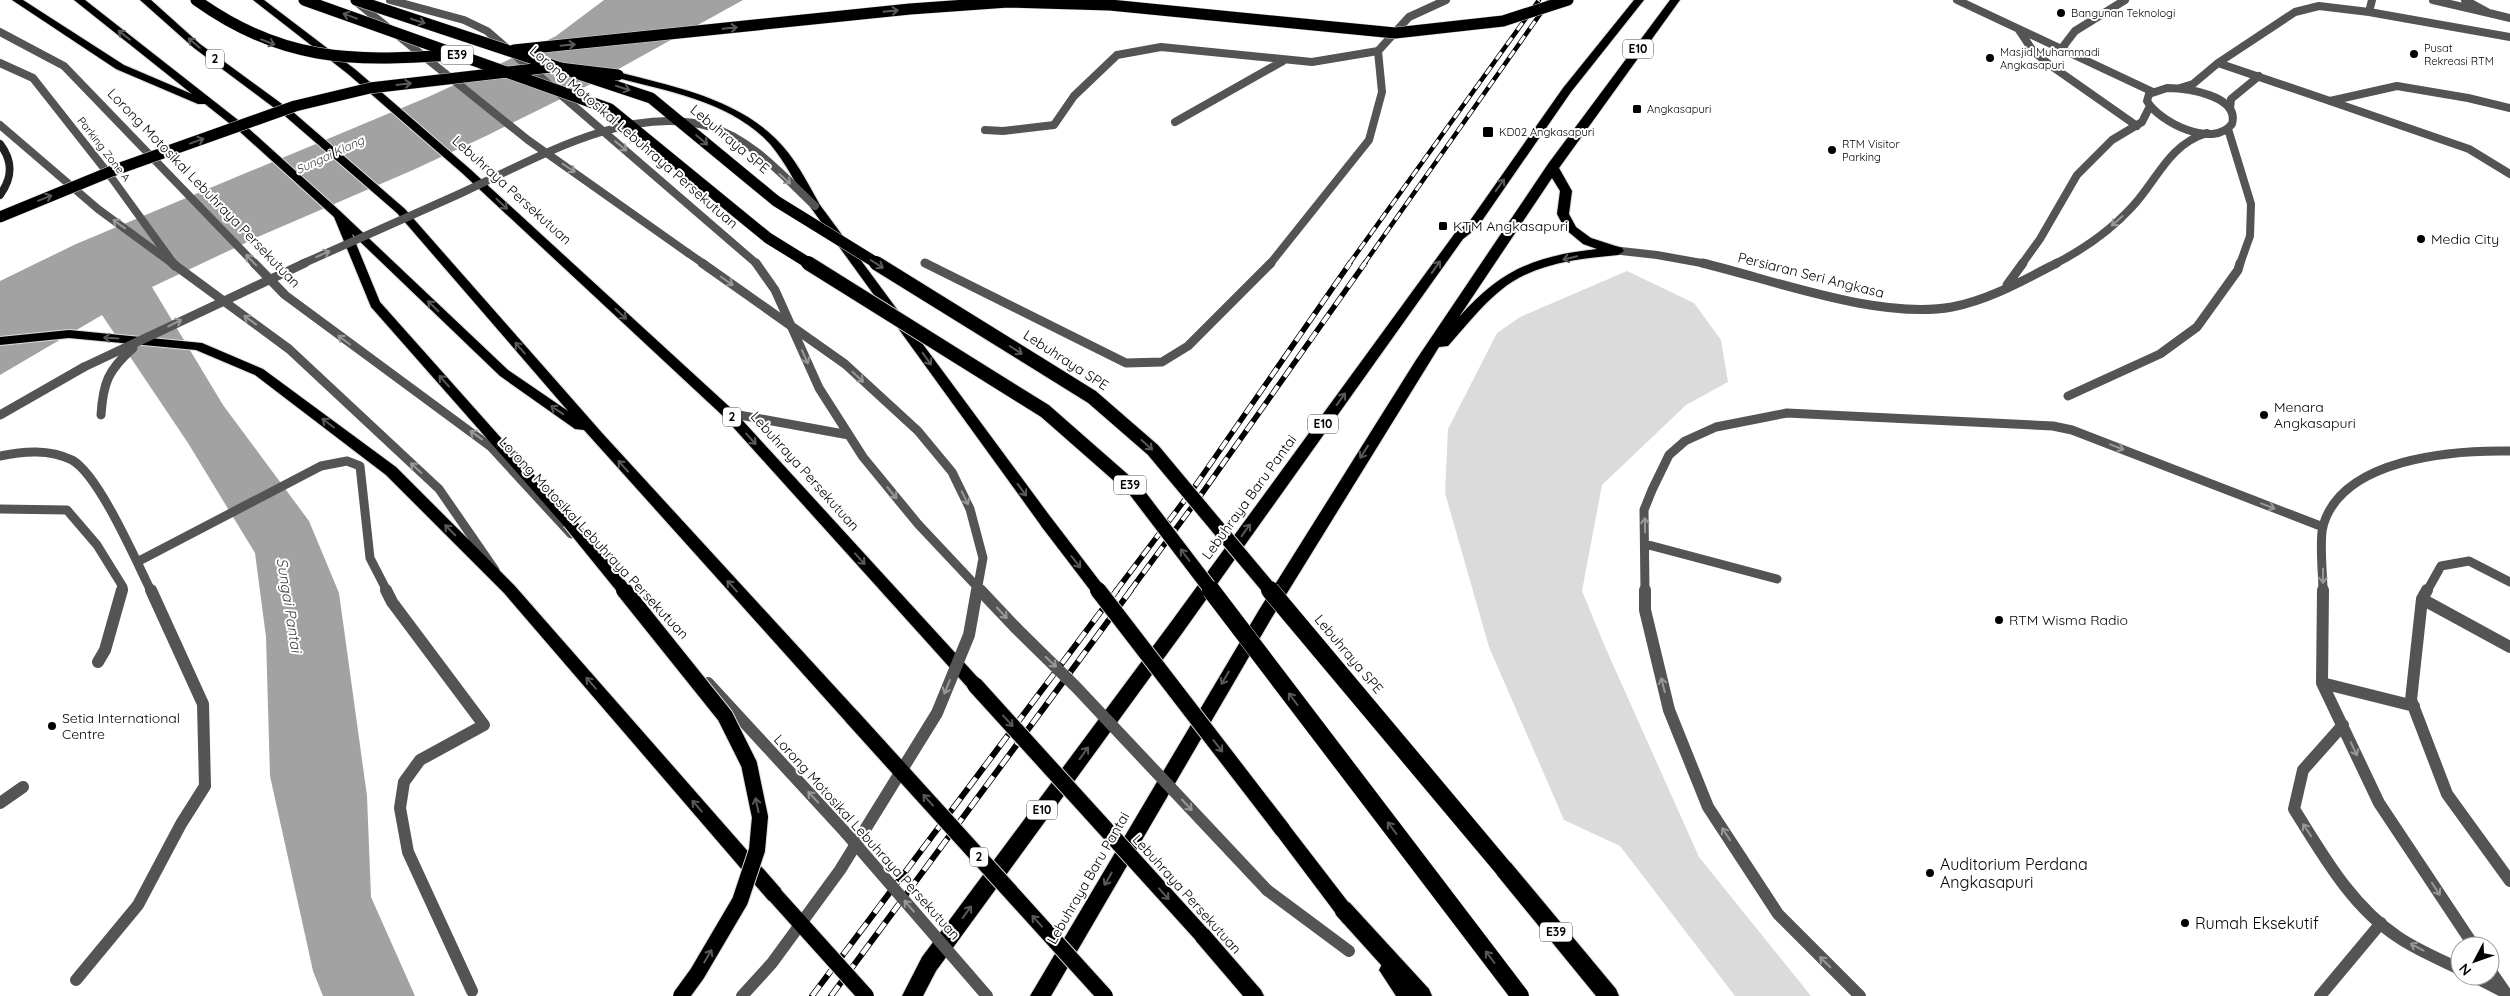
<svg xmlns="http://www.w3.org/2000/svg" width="2510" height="996" viewBox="0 0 2510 996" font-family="Quicksand,sans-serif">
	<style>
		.green { fill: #dbdbdb }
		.water { fill: #a2a2a2 }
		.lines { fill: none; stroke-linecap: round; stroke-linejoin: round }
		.trunk-casing { stroke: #dbdbdb; stroke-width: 2 }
		.motorway-casing { stroke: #dbdbdb; stroke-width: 2 }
		.service-far2 { stroke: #545454; stroke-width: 8 }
		.service-far1 { stroke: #545454; stroke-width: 9 }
		.service { stroke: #545454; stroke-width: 12 }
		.minor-far1 { stroke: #545454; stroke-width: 8 }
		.minor { stroke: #545454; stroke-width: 9 }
		.tertiary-far1 { stroke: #545454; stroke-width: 8 }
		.tertiary { stroke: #545454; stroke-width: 9 }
		.secondary { stroke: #212121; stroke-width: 8 }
		.trunk { fill: #000; fill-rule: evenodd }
		.motorway { fill: #000; fill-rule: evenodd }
		.rail-far2-casing { stroke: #000; stroke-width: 4.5 }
		.rail-far1-casing { stroke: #000; stroke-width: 5.5 }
		.rail-casing { stroke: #000; stroke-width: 6 }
		.rail-far2 { stroke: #fff; stroke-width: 3; stroke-dasharray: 9; stroke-linecap: butt }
		.rail-far1 { stroke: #fff; stroke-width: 4; stroke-dasharray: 11; stroke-linecap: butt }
		.rail { stroke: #fff; stroke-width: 4.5; stroke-dasharray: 13; stroke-linecap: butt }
		.trunk-bridge-far2-casing { stroke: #dbdbdb; stroke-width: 12; stroke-linecap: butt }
		.trunk-bridge-far1-casing { stroke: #dbdbdb; stroke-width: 15; stroke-linecap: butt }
		.trunk-bridge-casing { stroke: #dbdbdb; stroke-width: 18; stroke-linecap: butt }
		.motorway-bridge-far2-casing { stroke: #dbdbdb; stroke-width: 12; stroke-linecap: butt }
		.motorway-bridge-far1-casing { stroke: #dbdbdb; stroke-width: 16; stroke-linecap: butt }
		.motorway-bridge-casing { stroke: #dbdbdb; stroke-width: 19; stroke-linecap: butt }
		.service-bridge { stroke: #545454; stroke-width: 12 }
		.minor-bridge-far2 { stroke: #545454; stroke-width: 8 }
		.minor-bridge-far1 { stroke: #545454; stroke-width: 9 }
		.minor-bridge { stroke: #545454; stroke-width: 12 }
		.trunk-bridge-far2 { stroke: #000; stroke-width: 11 }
		.trunk-bridge-far1 { stroke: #000; stroke-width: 13 }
		.trunk-bridge { stroke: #000; stroke-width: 16 }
		.motorway-bridge-far2 { stroke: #000; stroke-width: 11 }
		.motorway-bridge-far1 { stroke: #000; stroke-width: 14 }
		.motorway-bridge { stroke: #000; stroke-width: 18 }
		.oneway { stroke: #595959 }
		.oneway2 { stroke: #989898 }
		.poi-dot { fill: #000; stroke: #fff; stroke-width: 2 }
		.labels { text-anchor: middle; stroke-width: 4; stroke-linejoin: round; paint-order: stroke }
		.far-poi-label { font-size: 11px; fill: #000; stroke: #fff; text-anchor: start }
		.far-street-label { font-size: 11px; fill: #000; stroke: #fff }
		.shield { fill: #fff; stroke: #4c4c4c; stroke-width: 1 }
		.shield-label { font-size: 12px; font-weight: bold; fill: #000 }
		.far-water-label { font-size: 12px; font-style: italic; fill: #434343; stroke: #fff }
		.street-label { font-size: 14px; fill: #000; stroke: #fff }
		.poi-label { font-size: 14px; fill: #000; stroke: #fff; text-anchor: start }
		.water-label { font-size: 15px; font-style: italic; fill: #434343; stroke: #fff }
		.near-poi-label { font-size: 16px; fill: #000; stroke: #fff; text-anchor: start }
	</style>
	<rect width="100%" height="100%" fill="#fff"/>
	<path class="green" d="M 1627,271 L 1694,303 L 1721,340 L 1728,382 L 1686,405 L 1602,485 L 1582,591 L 1606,649 L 1699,857 L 1811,996 L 1735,996 L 1620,846 L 1564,820 L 1489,647 L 1445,493 L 1448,429 L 1497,333 L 1520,317 Z"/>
	<path class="water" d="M 604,0 L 743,0 L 595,82 L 486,136 L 413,170 L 260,236 L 152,287 L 223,405 L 309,521 L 339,593 L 367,796 L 371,897 L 415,996 L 323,996 L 313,971 L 270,776 L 266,637 L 255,553 L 188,443 L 102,315 L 0,375 L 0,281 L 76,244 L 428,97 L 506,61 L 556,36 Z"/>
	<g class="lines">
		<defs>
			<path id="trunk" d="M 12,0 L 23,0 L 124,65 L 192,94 L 74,0 L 85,0 L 247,127 L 340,211 L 508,370 L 568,411 L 397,213 L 285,116 L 194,48 L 140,0 L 151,0 L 200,44 L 293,112 L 405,209 L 603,434 L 859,713 L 861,718 L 859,723 L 853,725 L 847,723 L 584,430 L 575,429 L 500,376 L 352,234 L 380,302 L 576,522 L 574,526 L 564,526 L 371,307 L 334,217 L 239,131 L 205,104 L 198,104 L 116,69 Z
				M 253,0 L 264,0 L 356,70 L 470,169 L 733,410 L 980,680 L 983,685 L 980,690 L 975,691 L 970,690 L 723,416 L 462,173 L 348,74 Z
				M 618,72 C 672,86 734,98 775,138 C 795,157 807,182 820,205 L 1052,519 L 1054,523 L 1052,527 L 1042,527 L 811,208 C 797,187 787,164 770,144 C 732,102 667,91 614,77 L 614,73 Z
				M 69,330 L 202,343 L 263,369 L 396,467 L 514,585 L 781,889 L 784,895 L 781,901 L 775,903 L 769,901 L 504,593 L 386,475 L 255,375 L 196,350 L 69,338 L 0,345 L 0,337 Z
				M 1282,821 L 1288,824 L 1355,911 L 1358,917 L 1355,923 L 1349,925 L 1343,923 L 1276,834 L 1274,829 L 1276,824 Z
				M 1202,927 L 1208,929 L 1261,990 L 1264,996 L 1243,996 L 1196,941 L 1193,935 L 1196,929 Z
				M 1388,961 L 1394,964 L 1416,996 L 1396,996 L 1379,970 L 1382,964 Z"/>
			<path id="motorway" d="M 1634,0 L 1644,0 L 1571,92 L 1477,228 L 1463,239 L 1183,632 L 936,971 L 923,996 L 902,996 L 922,957 L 1171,622 L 1455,233 L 1469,222 L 1563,88 Z
				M 1670,0 L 1680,0 L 1559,168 L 1572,191 L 1569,214 L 1576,227 L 1591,238 L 1622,248 L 1624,251 L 1618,255 C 1577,259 1534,263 1501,290 C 1481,306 1465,327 1448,346 L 1439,347 L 1271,619 L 1051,996 L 1030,996 L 1259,610 L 1416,360 L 1548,164 ZM 1552,178 L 1560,191 L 1557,214 L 1565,229 L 1583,244 L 1597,249 C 1534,256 1501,270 1459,317 Z
				M 1504,860 L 1511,863 L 1616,989 L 1619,996 L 1596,996 L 1497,875 L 1495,869 L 1497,863 Z
				M 1343,900 L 1350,903 L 1429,989 L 1432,996 L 1409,996 L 1336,915 L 1334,909 L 1336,903 Z"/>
		</defs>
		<use href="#trunk" class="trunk-casing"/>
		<use href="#motorway" class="motorway-casing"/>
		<path class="service-far2" d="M 390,0 L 464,20 L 487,31 L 757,264
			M 1957,0 L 2153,92
			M 2433,0 L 2489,13 L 2465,0
			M 2369,12 L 2372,0
			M 2489,13 L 2510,18
			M 2019,30 L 2033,51 L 2050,65 L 2137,126
			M 0,32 L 64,66 L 255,264
			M 2062,48 L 2075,31 L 2125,0
			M 0,63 L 33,78 L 111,177 L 174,264
			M 2218,63 L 2330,101 L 2397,86 L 2468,98 L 2510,108
			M 2167,88 C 2185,88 2240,95 2232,124 C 2213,149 2159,122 2147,101 L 2149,94 Z
			M 2180,88 L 2193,84 L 2218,63 L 2295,12 L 2319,6 L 2369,12 L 2510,37
			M 2330,101 L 2469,149 L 2510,174
			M 2230,109 L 2231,99 L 2259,76
			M 1175,122 L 1283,61
			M 2228,129 L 2251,204 L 2250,236 L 2240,264
			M 985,130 L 1003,131 L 1054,125 L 1074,96 L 1117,55 L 1161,47 L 1312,62 L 1378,51
			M 1612,250 L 1657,255 L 1707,264
			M 925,263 L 927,264
			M 1270,264 L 1369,140 L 1382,92 L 1378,51 L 1409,17 L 1446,0
			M 2022,264 L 2040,239 L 2077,175 L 2112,140 L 2142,122 L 2149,108
			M 2055,264 C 2084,249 2110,231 2132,207 C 2158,179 2168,145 2207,133"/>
		<path class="service-far1" d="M 173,263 L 175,266
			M 254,263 L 285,295 L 491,447 L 571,534
			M 756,263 L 775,290 L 819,388 L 863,457 L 918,524 L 981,591
			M 925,263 L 1126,363 L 1162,362 L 1188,346 L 1271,263
			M 1702,263 C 1774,280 1879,320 1952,307 C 1989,300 2024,280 2057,263
			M 2007,285 L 2023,263
			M 2068,396 L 2160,354 L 2197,327 L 2238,270 L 2240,263
			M 728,413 L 849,435
			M 0,456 C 24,451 49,449 72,460 C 99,475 136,561 151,591
			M 0,509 L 67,510 L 97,545 L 123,587 L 122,591
			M 1645,544 L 1777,579
			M 137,562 L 321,466 L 347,461 L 360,466 L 370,558 L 387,591
			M 1645,591 L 1644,510 L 1652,490 L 1669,455 L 1685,441 L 1716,427 L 1787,413 L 2053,426 L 2072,430 L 2323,527
			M 2323,591 C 2323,575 2319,541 2323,526 C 2342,458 2453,450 2510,451
			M 2427,591 L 2441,566 L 2469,561 L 2510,582"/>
		<path class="service" d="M 386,590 L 392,602 L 484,725 L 420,760 L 404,782 L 400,808 L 408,852 L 472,991
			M 980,590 L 1016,628
			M 1645,590 L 1645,610 L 1669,710 L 1708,807 L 1778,914 L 1860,996
			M 2323,590 L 2322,683 L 2379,803 L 2474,946
			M 2427,590 L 2422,599 L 2411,700 L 2447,794 L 2510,881
			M 2422,599 L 2510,647
			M 98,662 L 105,650 L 122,590
			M 708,683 L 846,833
			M 2322,683 L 2414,706
			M 2343,725 L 2303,770 L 2294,809 C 2323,855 2351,906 2398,937 C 2417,950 2439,959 2460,969
			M 0,803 L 23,787
			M 1267,890 L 1349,951
			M 2490,970 L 2505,992
			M 2473,976 L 2510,995
			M 76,980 L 138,905 L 181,824 L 205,786 L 203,704 L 151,590
			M 2320,996 L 2381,923"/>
		<path class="minor-far1" d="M 355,1 L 528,140 L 688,253"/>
		<path class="minor" d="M 0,415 L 84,367"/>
		<path class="tertiary-far1" d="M 0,125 L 98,209 L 173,264"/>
		<path class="tertiary" d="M 172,263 L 289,349 L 439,489 L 495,570"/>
		<path class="secondary" d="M 0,144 C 13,161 13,177 0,195"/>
		<use href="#trunk" class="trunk"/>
		<use href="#motorway" class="motorway"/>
		<defs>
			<path id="rail-far2" d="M 1349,264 L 1539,0
				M 1364,264 L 1550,0"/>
			<path id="rail-far1" d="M 1116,591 L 1193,489 L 1350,263
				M 1130,591 L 1203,492 L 1365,263"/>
			<path id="rail" d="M 812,996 L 1117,590
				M 831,996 L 1131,590"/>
		</defs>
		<use href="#rail-far2" class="rail-far2-casing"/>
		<use href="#rail-far1" class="rail-far1-casing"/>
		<use href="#rail" class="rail-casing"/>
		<use href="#rail-far2" class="rail-far2"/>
		<use href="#rail-far1" class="rail-far1"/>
		<use href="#rail" class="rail"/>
		<defs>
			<path id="trunk-bridge-far2" d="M 0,217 L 112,171 L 295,106 L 370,88 L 551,67 L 618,75"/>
			<path id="trunk-bridge-far1" d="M 569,522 L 625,591
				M 1047,523 L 1099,591"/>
			<path id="trunk-bridge" d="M 624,590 L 725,716 L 749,764 L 760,817 L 757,850 L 740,901 L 697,974 L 681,996
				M 1098,590 L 1282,829
				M 975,685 L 1202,935
				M 853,718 L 1105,996
				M 775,895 L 866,996"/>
			<path id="motorway-bridge-far2" d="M 196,0 C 281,61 350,62 451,55
				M 304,0 L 610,109 L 768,238 L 810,264
				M 356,0 L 651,98 L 776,201 L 878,264
				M 514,50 L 910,9 L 1008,2 L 1110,5 L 1395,33 L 1503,21 L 1568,0"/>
			<path id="motorway-bridge-far1" d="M 808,263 L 1045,411 L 1135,490 L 1212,591
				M 876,263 L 1092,397 L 1153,450 L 1271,591"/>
			<path id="motorway-bridge" d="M 1211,590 L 1520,996
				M 1270,590 L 1504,869"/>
		</defs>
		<use href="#trunk-bridge-far2" class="trunk-bridge-far2-casing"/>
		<use href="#trunk-bridge-far1" class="trunk-bridge-far1-casing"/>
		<use href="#trunk-bridge" class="trunk-bridge-casing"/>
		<use href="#motorway-bridge-far2" class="motorway-bridge-far2-casing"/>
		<use href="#motorway-bridge-far1" class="motorway-bridge-far1-casing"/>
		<use href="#motorway-bridge" class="motorway-bridge-casing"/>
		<path class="service-bridge" d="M 1016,628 L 1076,687 L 1267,890
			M 846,833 L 987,996"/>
		<path class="minor-bridge-far2" d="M 688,253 L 704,264
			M 302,264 C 354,241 406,218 457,195 C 532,161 627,102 711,127 C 752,139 785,178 815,206"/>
		<path class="minor-bridge-far1" d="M 702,263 L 845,364 L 918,431 L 952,472 L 970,509 L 983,558 L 977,591
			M 84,367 L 305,263
			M 101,415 C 103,383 108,370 133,348"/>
		<path class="minor-bridge" d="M 742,996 L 772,963 L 840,870 L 937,713 L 969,635 L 977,590"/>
		<use href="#trunk-bridge-far2" class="trunk-bridge-far2"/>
		<use href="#trunk-bridge-far1" class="trunk-bridge-far1"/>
		<use href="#trunk-bridge" class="trunk-bridge"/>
		<use href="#motorway-bridge-far2" class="motorway-bridge-far2"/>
		<use href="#motorway-bridge-far1" class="motorway-bridge-far1"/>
		<use href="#motorway-bridge" class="motorway-bridge"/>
	</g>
	<defs><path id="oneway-shaft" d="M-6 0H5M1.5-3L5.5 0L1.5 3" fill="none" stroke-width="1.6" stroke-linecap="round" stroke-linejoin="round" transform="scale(1.25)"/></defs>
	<g class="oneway">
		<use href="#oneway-shaft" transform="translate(891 11) rotate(-6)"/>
		<use href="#oneway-shaft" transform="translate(350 16) rotate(-160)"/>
		<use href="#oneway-shaft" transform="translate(418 21) rotate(18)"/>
		<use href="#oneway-shaft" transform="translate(730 28) rotate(-6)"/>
		<use href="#oneway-shaft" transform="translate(124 35) rotate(-142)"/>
		<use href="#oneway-shaft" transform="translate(268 42) rotate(21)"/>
		<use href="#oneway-shaft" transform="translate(194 43) rotate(-140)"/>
		<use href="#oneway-shaft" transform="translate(568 45) rotate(-6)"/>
		<use href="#oneway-shaft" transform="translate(404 84) rotate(-7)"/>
		<use href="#oneway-shaft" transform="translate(623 88) rotate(18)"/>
		<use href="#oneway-shaft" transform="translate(702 140) rotate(40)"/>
		<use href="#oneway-shaft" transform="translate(197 141) rotate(-20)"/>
		<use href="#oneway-shaft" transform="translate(1500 185) rotate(-55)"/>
		<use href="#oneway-shaft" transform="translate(45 198) rotate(-22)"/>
		<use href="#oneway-shaft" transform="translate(502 204) rotate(43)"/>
		<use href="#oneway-shaft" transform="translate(1570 258) rotate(166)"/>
		<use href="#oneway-shaft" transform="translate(877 264) rotate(32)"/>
		<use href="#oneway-shaft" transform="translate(1436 267) rotate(-54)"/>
		<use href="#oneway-shaft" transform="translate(433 306) rotate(-136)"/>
		<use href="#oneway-shaft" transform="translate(621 314) rotate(43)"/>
		<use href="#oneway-shaft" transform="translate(111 338) rotate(-176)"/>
		<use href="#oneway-shaft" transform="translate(520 348) rotate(-131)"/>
		<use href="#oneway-shaft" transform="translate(1016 350) rotate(32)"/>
		<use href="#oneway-shaft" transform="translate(927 359) rotate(54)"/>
		<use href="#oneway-shaft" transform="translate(444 381) rotate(-132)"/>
		<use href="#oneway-shaft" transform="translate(1341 399) rotate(-54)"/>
		<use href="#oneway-shaft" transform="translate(557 410) rotate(-146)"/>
		<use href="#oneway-shaft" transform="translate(328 423) rotate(-143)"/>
		<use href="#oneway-shaft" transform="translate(751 439) rotate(48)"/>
		<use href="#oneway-shaft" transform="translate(1147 445) rotate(42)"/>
		<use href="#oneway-shaft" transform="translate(1364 452) rotate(122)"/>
		<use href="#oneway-shaft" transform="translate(623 466) rotate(-132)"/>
		<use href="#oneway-shaft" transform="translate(1022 490) rotate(54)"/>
		<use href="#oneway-shaft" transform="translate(450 530) rotate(-135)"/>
		<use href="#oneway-shaft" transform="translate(1246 530) rotate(-54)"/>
		<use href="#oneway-shaft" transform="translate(1185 555) rotate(-127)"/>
		<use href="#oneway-shaft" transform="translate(860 559) rotate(48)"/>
		<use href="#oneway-shaft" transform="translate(1076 562) rotate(52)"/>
		<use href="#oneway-shaft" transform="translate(732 586) rotate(-132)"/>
		<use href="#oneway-shaft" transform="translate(1225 678) rotate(120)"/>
		<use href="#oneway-shaft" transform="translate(591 683) rotate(-131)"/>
		<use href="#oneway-shaft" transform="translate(1293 699) rotate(-127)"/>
		<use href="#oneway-shaft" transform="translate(1008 721) rotate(48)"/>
		<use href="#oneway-shaft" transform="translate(1218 746) rotate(52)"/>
		<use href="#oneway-shaft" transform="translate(1084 753) rotate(-54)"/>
		<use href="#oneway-shaft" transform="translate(928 800) rotate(-132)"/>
		<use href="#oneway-shaft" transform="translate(757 805) rotate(-102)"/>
		<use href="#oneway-shaft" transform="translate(697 806) rotate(-131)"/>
		<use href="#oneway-shaft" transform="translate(1392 828) rotate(-127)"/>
		<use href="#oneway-shaft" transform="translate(1108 879) rotate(120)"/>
		<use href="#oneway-shaft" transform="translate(1164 894) rotate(48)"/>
		<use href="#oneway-shaft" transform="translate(967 912) rotate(-54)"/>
		<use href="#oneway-shaft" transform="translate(1037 921) rotate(-132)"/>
		<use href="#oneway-shaft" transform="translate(708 956) rotate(-60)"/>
		<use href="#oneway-shaft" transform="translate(1490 957) rotate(-127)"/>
	</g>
	<g class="oneway2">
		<use href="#oneway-shaft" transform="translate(621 146) rotate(40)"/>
		<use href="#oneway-shaft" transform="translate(569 168) rotate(34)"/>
		<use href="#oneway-shaft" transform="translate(785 179) rotate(42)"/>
		<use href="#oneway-shaft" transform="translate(2117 221) rotate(138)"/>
		<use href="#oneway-shaft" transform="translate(119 224) rotate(-144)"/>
		<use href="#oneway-shaft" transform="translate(323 254) rotate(-24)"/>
		<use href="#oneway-shaft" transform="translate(251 260) rotate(-134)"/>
		<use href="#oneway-shaft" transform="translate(727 281) rotate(35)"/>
		<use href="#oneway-shaft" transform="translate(250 320) rotate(-144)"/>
		<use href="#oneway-shaft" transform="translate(175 323) rotate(-26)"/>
		<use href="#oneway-shaft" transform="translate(344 340) rotate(-143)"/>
		<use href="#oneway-shaft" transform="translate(805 357) rotate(66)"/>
		<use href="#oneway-shaft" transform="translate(858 377) rotate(43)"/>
		<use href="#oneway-shaft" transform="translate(476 435) rotate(-144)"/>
		<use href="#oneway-shaft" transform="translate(2117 447) rotate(21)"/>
		<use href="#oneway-shaft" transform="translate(416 468) rotate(-137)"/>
		<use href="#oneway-shaft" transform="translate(892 493) rotate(51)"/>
		<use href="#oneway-shaft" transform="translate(965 498) rotate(64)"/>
		<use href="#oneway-shaft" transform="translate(2268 506) rotate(21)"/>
		<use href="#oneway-shaft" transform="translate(1645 525) rotate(-91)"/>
		<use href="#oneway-shaft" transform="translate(2323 576) rotate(90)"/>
		<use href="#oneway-shaft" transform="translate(1002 613) rotate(47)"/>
		<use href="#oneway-shaft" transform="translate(1051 662) rotate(44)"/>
		<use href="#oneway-shaft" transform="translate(1663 685) rotate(-104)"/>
		<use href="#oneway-shaft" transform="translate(947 687) rotate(112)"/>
		<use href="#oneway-shaft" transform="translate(2354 749) rotate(65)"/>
		<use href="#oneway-shaft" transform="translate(813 797) rotate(-133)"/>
		<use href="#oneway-shaft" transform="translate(1187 805) rotate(47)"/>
		<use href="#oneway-shaft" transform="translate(2307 830) rotate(-123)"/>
		<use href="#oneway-shaft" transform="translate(1726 834) rotate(-123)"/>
		<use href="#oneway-shaft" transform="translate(2436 889) rotate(57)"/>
		<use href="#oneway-shaft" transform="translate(909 906) rotate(-131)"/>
		<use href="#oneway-shaft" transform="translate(2417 947) rotate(-152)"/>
		<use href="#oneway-shaft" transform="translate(1825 962) rotate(-136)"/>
	</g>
	<g class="poi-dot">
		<circle cx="2061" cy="13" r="5"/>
		<circle cx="2414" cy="54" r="5"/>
		<circle cx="1990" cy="58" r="5"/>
		<rect x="1632" y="104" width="10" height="10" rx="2.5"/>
		<rect x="1482" y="126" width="12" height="12" rx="2.5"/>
		<circle cx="1832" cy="150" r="5"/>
		<rect x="1438" y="221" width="10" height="10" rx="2.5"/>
		<circle cx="2421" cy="239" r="5"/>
		<circle cx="2264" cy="415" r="5"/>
		<circle cx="1999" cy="620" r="5"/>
		<circle cx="52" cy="726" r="5"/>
		<circle cx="1930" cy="873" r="5"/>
		<circle cx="2185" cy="923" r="5"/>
	</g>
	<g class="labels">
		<g class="far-poi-label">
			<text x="2071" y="17">Bangunan Teknologi</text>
			<text x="2424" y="52">Pusat<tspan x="2424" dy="13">Rekreasi RTM</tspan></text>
			<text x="2000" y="56">Masjid Muhammadi<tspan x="2000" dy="13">Angkasapuri</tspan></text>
			<text x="1647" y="113">Angkasapuri</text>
			<text x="1499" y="136">KD02 Angkasapuri</text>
			<text x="1842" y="148">RTM Visitor<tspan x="1842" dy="13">Parking</tspan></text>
		</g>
		<g class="far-street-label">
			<text transform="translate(104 149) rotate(52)" y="4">Parking Zone A</text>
		</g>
		<g class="shield">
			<rect x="1623" y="39.5" width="30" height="19" rx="4"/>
			<rect x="441" y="45.5" width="32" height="19" rx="4"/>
			<rect x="206" y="49.5" width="18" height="19" rx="4"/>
			<rect x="723" y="407.5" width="18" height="19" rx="4"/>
			<rect x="1308" y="414.5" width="30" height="19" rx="4"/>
			<rect x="1114" y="475.5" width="32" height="19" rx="4"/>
			<rect x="1027" y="800.5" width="30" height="19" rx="4"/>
			<rect x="970" y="847.5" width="18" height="19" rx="4"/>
			<rect x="1540" y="922.5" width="32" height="19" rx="4"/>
		</g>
		<g class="shield-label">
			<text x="1638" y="53">E10</text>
			<text x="457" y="59">E39</text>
			<text x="215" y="63">2</text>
			<text x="732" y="421">2</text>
			<text x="1323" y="428">E10</text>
			<text x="1130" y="489">E39</text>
			<text x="1042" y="814">E10</text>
			<text x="979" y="861">2</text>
			<text x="1556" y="936">E39</text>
		</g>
		<g class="far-water-label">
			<text transform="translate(330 155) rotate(-25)" y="4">Sungai Klang</text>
		</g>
		<g class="street-label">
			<text transform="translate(634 137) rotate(41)" y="5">Lorong Motosikal Lebuhraya Persekutuan</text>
			<text transform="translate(730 139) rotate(40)" y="5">Lebuhraya SPE</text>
			<text transform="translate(204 188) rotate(46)" y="5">Lorong Motosikal Lebuhraya Persekutuan</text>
			<text transform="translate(512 190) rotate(42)" y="5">Lebuhraya Persekutuan</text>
			<text transform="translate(1811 275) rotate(14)" y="5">Persiaran Seri Angkasa</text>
			<text transform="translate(1066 360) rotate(33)" y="5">Lebuhraya SPE</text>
			<text transform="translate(805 471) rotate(48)" y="5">Lebuhraya Persekutuan</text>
			<text transform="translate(1249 497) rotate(-54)" y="5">Lebuhraya Baru Pantai</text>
			<text transform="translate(594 538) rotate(47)" y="5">Lorong Motosikal Lebuhraya Persekutuan</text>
			<text transform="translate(1349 654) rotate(50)" y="5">Lebuhraya SPE</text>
			<text transform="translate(867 837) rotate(48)" y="5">Lorong Motosikal Lebuhraya Persekutuan</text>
			<text transform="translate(1088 878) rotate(-60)" y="5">Lebuhraya Baru Pantai</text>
			<text transform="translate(1187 894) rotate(48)" y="5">Lebuhraya Persekutuan</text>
		</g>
		<g class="poi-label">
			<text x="1453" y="231">KTM Angkasapuri</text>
			<text x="2431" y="244">Media City</text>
			<text x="2274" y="412">Menara<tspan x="2274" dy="16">Angkasapuri</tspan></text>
			<text x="2009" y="625">RTM Wisma Radio</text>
			<text x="62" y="723">Setia International<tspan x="62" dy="16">Centre</tspan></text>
		</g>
		<g class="water-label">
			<text transform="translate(289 605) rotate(81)" y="5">Sungai Pantai</text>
		</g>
		<g class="near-poi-label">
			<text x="1940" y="870">Auditorium Perdana<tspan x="1940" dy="18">Angkasapuri</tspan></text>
			<text x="2195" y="929">Rumah Eksekutif</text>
		</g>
	</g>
	<g transform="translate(2475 961) rotate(229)"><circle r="24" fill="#ffffff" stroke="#999999"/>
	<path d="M0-4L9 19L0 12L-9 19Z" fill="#000000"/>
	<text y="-8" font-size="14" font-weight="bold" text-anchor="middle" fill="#000000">N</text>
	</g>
</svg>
